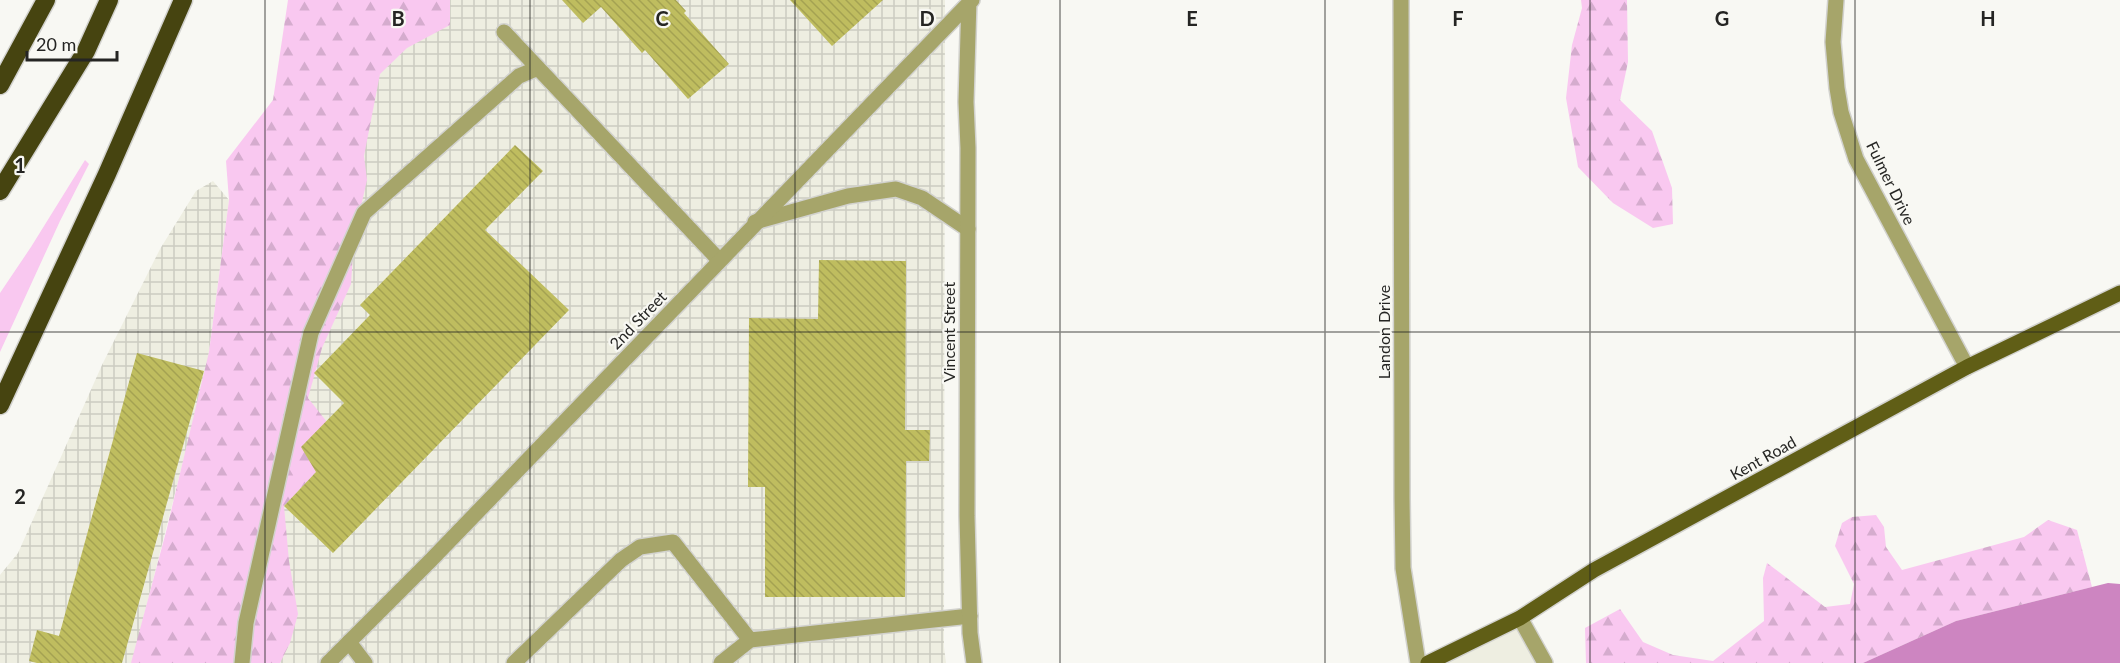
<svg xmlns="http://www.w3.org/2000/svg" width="2120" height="663" viewBox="0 0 2120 663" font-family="Lato,sans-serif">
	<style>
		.built { fill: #eeeee1 }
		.industrial { fill: url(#industrial-grid) }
		.green { fill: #f9c8f0 }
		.forest { fill: url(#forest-firs) }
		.water { fill: #cd85c1 }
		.building { fill: url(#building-back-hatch) }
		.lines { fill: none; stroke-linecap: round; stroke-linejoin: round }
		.service-casing { stroke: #d2d2ce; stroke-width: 18 }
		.minor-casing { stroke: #d2d2ce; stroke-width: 18 }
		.primary-casing { stroke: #d2d2ce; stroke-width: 18 }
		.motorway-casing { stroke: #d2d2ce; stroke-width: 21 }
		.service { stroke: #a6a56a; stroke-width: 15 }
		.minor { stroke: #a6a56a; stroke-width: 15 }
		.primary { stroke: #605e16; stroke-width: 15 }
		.motorway { stroke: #464410; stroke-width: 18 }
		.grid { fill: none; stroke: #252523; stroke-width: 1.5; stroke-opacity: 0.55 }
		.labels { text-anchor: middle; stroke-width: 4.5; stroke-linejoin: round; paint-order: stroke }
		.street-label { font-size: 16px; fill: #252523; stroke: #f8f8f3 }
		.grid-label { font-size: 20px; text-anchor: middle; font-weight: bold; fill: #252523; stroke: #f8f8f3; stroke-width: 4.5; stroke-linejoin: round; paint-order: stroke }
	</style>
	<defs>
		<pattern id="industrial-grid" width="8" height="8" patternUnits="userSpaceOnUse" patternTransform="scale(1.5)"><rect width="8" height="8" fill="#eeeee1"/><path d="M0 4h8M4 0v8" fill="none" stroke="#ccccc1"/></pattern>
		<pattern id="forest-firs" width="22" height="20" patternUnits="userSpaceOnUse" patternTransform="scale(1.5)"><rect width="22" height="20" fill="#f9c8f0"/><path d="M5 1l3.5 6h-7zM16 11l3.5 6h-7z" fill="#d5acce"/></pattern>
		<pattern id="building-back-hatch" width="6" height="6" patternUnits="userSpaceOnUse" patternTransform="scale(1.5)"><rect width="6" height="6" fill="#bfbd5f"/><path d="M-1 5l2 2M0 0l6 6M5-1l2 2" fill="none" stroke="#a4a252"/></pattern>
	</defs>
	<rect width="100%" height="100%" fill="#f8f8f3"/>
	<path class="built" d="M 1520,618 L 1545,663 L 1427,663 Z"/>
	<path class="industrial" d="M 343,0 L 945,0 L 944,647 L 946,663 L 163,663 Z
		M 213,181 L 229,200 L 207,367 L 132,663 L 0,663 L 0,575 L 18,553 L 102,365 L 160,249 L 196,191 Z"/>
	<path class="green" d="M 85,160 L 89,164 L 60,221 L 0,352 L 0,293 L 31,247 Z"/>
	<path class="forest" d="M 288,0 L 450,0 L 450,25 L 407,48 L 380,74 L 364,156 L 367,180 L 354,237 L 351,284 L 322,348 L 308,398 L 327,422 L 316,472 L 284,506 L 289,561 L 298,614 L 290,643 L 280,663 L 131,663 L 167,528 L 209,352 L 229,200 L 226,161 L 273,100 Z
		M 1581,0 L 1627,0 L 1628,62 L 1620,100 L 1652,131 L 1672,188 L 1673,224 L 1653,228 L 1613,203 L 1578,167 L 1566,98 L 1572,45 L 1582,8 Z
		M 1876,515 L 1884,527 L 1886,547 L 1902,570 L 2024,537 L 2048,520 L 2077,530 L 2092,587 L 1956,621 L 1863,663 L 1586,663 L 1585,628 L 1620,609 L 1643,642 L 1673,655 L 1713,661 L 1764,621 L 1763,578 L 1767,563 L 1825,607 L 1850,604 L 1854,584 L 1835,546 L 1842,523 L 1852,517 Z"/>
	<path class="water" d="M 2108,583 L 2120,584 L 2120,663 L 1863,663 L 1956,621 Z"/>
	<path class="building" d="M 562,0 L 676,0 L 686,11 L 684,13 L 729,64 L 688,99 L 645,50 L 642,53 L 601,7 L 583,23 Z
		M 790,0 L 883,0 L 832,46 Z
		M 515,145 L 543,171 L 485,230 L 569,310 L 333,553 L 284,506 L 316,472 L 301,447 L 344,403 L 314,373 L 370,315 L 360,305 Z
		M 819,260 L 906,261 L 905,430 L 930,430 L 929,461 L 906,461 L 905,597 L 765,597 L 765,487 L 748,487 L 749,318 L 818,319 Z
		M 137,353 L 204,371 L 122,663 L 37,663 L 29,661 L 37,630 L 59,636 Z"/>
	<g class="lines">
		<defs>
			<path id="service" d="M 504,32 L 719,260
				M 755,222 L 848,196 L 896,189 L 922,198 L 968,229
				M 349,642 L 365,663
				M 242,663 L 246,623 L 311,333 L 364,213 L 519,76 L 538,68
				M 514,663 L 621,560 L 640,547 L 673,542 L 750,640
				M 721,663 L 750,640 L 970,616"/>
			<path id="minor" d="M 969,0 L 966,102 L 968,148 L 967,516 L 970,633 L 974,663
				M 1401,0 L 1402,498 L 1403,568 L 1418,663
				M 1836,0 L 1833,42 L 1837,88 L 1841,112 L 1856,159 L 1967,367
				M 1520,618 L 1545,663
				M 328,663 L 431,560 L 972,0"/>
			<path id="primary" d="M 1428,663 L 1520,618 L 1594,570 L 1967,367 L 2120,293"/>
			<path id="motorway" d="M 0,85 L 46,0
				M 0,191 L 86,51 L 109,0
				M 0,405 L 107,174 L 183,0"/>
		</defs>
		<use href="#service" class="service-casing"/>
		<use href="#minor" class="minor-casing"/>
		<use href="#primary" class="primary-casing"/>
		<use href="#motorway" class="motorway-casing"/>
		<use href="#service" class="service"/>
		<use href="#minor" class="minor"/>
		<use href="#primary" class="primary"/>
		<use href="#motorway" class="motorway"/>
	</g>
	<path class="grid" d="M 265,0 L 265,663M 530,0 L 530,663M 795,0 L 795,663M 1060,0 L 1060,663M 1325,0 L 1325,663M 1590,0 L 1590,663M 1855,0 L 1855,663M 0,332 L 2120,332"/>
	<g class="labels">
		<g class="street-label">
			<text transform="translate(1891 183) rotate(64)" y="6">Fulmer Drive</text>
			<text transform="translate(638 320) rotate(-46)" y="6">2nd Street</text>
			<text transform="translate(949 332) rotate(-90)" y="6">Vincent Street</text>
			<text transform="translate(1384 332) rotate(-90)" y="6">Landon Drive</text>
			<text transform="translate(1763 458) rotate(-29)" y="6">Kent Road</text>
		</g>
	</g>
	<g class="grid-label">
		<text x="398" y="26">B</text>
		<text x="662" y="26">C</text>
		<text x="927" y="26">D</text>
		<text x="1192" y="26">E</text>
		<text x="1458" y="26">F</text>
		<text x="1722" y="26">G</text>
		<text x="1988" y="26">H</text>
		<text x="20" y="173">1</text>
		<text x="20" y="504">2</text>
	</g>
	<path d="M27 51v9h90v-9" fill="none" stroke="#252523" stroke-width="3"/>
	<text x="36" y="51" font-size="18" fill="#252523" stroke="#f8f8f3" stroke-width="4.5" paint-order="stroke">20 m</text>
</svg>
